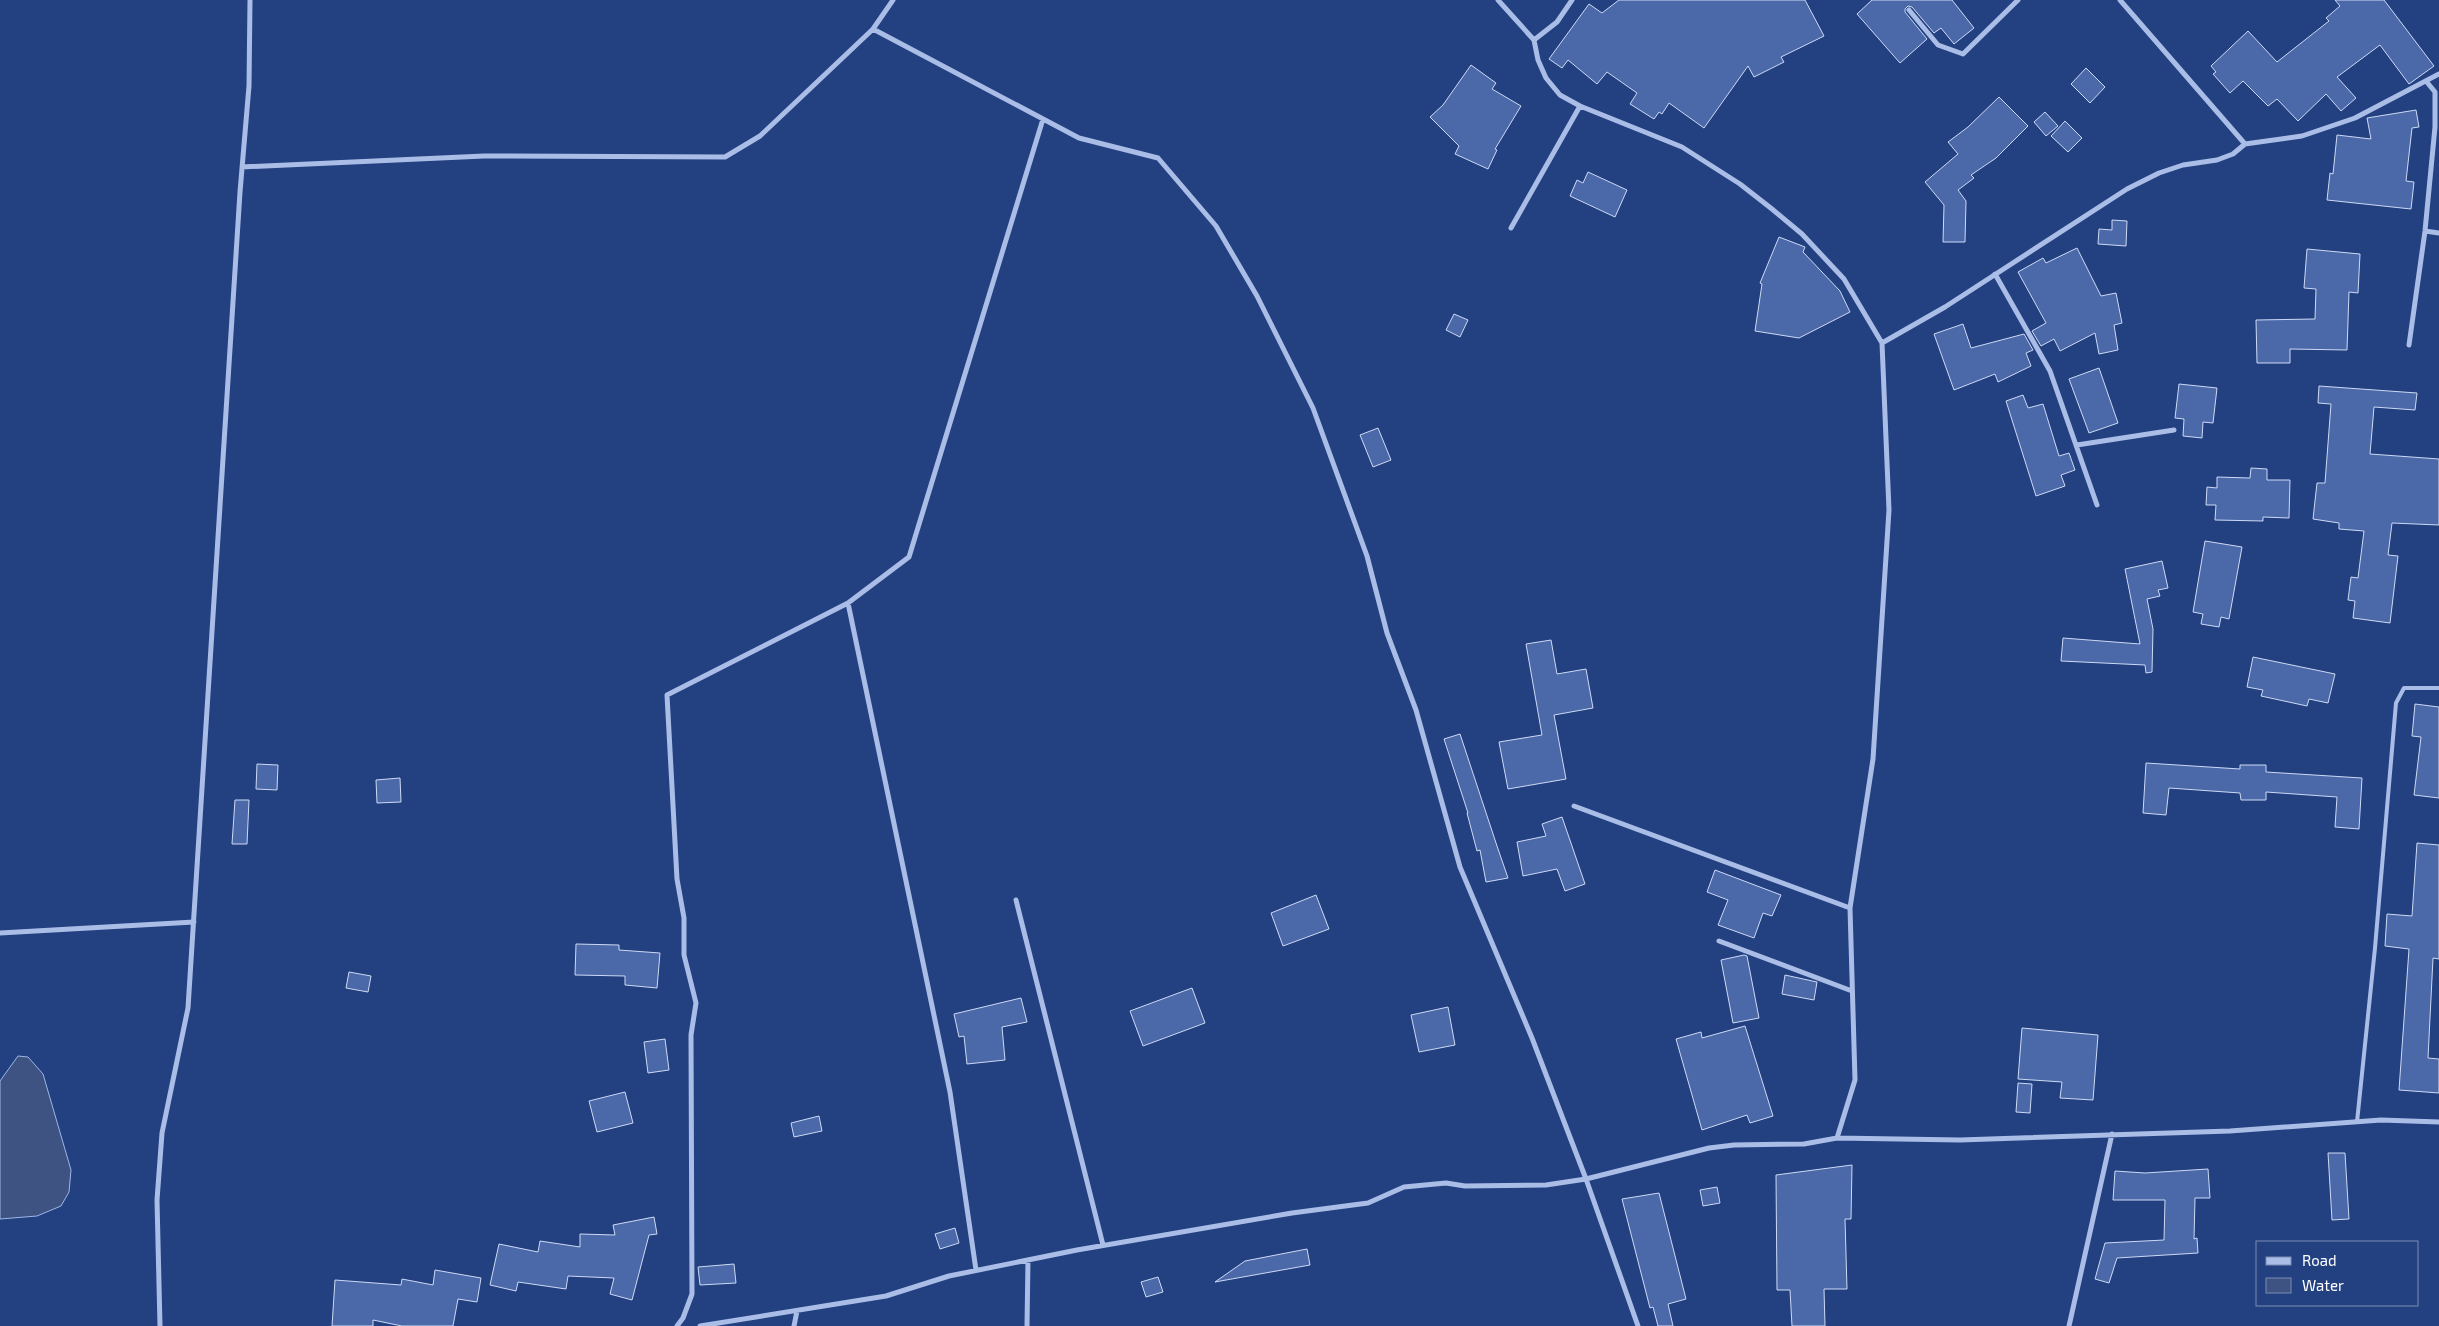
<svg xmlns="http://www.w3.org/2000/svg" width="2439" height="1326" viewBox="0 0 2439 1326" font-family="'Exo 2',sans-serif">
	<style>
		.water { fill: #3e5382; stroke: #9db7e8 }
		.building { fill: #4b69a9; stroke: #cddaf5 }
		.lines { fill: none; stroke-linecap: round; stroke-linejoin: round }
		.lane { stroke: #a9bde7; stroke-width: 4 }
		.street { stroke: #a9bde7; stroke-width: 5 }
	</style>
	<rect width="100%" height="100%" fill="#234080"/>
	<path class="water" d="M 18,1056 L 28,1057 L 43,1074 L 71,1170 L 69,1192 L 61,1206 L 37,1216 L 0,1219 L 0,1081 Z"/>
	<path class="building" d="M 1619,0 L 1805,0 L 1824,36 L 1781,57 L 1784,62 L 1754,77 L 1748,66 L 1704,128 L 1669,103 L 1662,114 L 1659,112 L 1654,119 L 1630,104 L 1637,93 L 1607,72 L 1597,84 L 1568,60 L 1562,68 L 1549,59 L 1589,4 L 1602,13 Z
		M 1872,0 L 1952,0 L 1974,28 L 1954,44 L 1941,28 L 1934,33 L 1912,7 L 1908,6 L 1905,9 L 1905,12 L 1927,39 L 1900,63 L 1857,14 Z
		M 2335,0 L 2384,0 L 2434,66 L 2409,84 L 2380,45 L 2337,77 L 2356,98 L 2341,111 L 2326,94 L 2298,121 L 2277,99 L 2268,106 L 2243,81 L 2230,93 L 2213,74 L 2216,72 L 2211,66 L 2248,31 L 2277,62 L 2329,21 L 2326,18 L 2340,6 Z
		M 1471,65 L 1496,83 L 1492,89 L 1521,106 L 1495,149 L 1497,150 L 1488,169 L 1455,154 L 1459,146 L 1430,117 L 1443,105 Z
		M 2086,68 L 2105,87 L 2090,103 L 2071,84 Z
		M 1999,97 L 2028,126 L 1996,158 L 1971,175 L 1974,178 L 1958,190 L 1966,201 L 1965,242 L 1943,242 L 1944,205 L 1925,182 L 1958,154 L 1948,142 L 1968,127 Z
		M 2416,110 L 2419,127 L 2412,128 L 2406,181 L 2414,182 L 2411,209 L 2327,200 L 2330,173 L 2333,174 L 2337,135 L 2371,139 L 2367,118 Z
		M 2045,112 L 2058,126 L 2046,136 L 2034,122 Z
		M 2065,121 L 2082,138 L 2068,152 L 2051,136 Z
		M 1588,172 L 1627,190 L 1615,217 L 1570,196 L 1577,180 L 1583,183 Z
		M 2112,220 L 2127,221 L 2126,246 L 2098,244 L 2099,229 L 2112,230 Z
		M 1779,237 L 1805,247 L 1803,252 L 1840,291 L 1850,312 L 1799,338 L 1755,331 L 1762,284 L 1760,283 Z
		M 2077,248 L 2101,296 L 2116,293 L 2122,323 L 2114,325 L 2118,350 L 2099,354 L 2095,333 L 2060,351 L 2054,339 L 2041,346 L 2032,331 L 2046,323 L 2018,272 L 2043,258 L 2046,263 Z
		M 2307,249 L 2360,254 L 2358,293 L 2349,292 L 2347,350 L 2290,349 L 2290,363 L 2257,363 L 2256,320 L 2315,319 L 2316,289 L 2304,288 Z
		M 1454,314 L 1468,320 L 1460,337 L 1446,330 Z
		M 1963,324 L 1971,348 L 2024,334 L 2033,350 L 2026,353 L 2031,366 L 1998,382 L 1995,374 L 1954,390 L 1934,334 Z
		M 2099,368 L 2118,423 L 2089,433 L 2069,379 Z
		M 2179,384 L 2217,388 L 2213,423 L 2203,422 L 2202,438 L 2183,436 L 2184,419 L 2175,418 Z
		M 2319,386 L 2417,393 L 2415,410 L 2374,407 L 2370,454 L 2439,459 L 2439,525 L 2392,523 L 2388,555 L 2398,556 L 2390,623 L 2353,618 L 2355,601 L 2348,600 L 2351,577 L 2358,578 L 2364,531 L 2339,529 L 2339,523 L 2313,519 L 2317,483 L 2325,483 L 2331,404 L 2318,403 Z
		M 2023,395 L 2028,408 L 2043,404 L 2059,456 L 2069,453 L 2075,470 L 2061,475 L 2065,486 L 2036,496 L 2006,401 Z
		M 1378,428 L 1391,460 L 1373,467 L 1360,435 Z
		M 2251,468 L 2267,469 L 2267,480 L 2290,480 L 2289,518 L 2263,517 L 2263,521 L 2215,520 L 2216,505 L 2206,505 L 2207,487 L 2217,488 L 2217,477 L 2250,478 Z
		M 2205,541 L 2242,547 L 2229,619 L 2221,617 L 2219,627 L 2201,624 L 2203,614 L 2193,612 Z
		M 2162,561 L 2168,588 L 2158,590 L 2160,596 L 2147,599 L 2153,629 L 2152,672 L 2146,673 L 2145,665 L 2061,661 L 2063,638 L 2140,644 L 2125,569 Z
		M 1551,640 L 1557,674 L 1586,669 L 1593,708 L 1554,715 L 1566,779 L 1508,789 L 1499,742 L 1542,735 L 1526,644 Z
		M 2253,657 L 2335,674 L 2328,703 L 2309,699 L 2307,706 L 2261,696 L 2263,690 L 2247,687 Z
		M 2415,704 L 2439,707 L 2439,798 L 2414,795 L 2421,737 L 2412,736 Z
		M 1460,734 L 1497,846 L 1508,878 L 1486,882 L 1480,850 L 1477,851 L 1467,813 L 1468,813 L 1444,739 Z
		M 2146,763 L 2240,769 L 2240,765 L 2266,765 L 2266,772 L 2362,778 L 2359,829 L 2335,827 L 2337,797 L 2266,792 L 2266,800 L 2241,800 L 2240,793 L 2169,788 L 2166,815 L 2143,813 Z
		M 257,764 L 278,765 L 277,790 L 256,789 Z
		M 400,778 L 401,802 L 377,803 L 376,780 Z
		M 235,800 L 249,800 L 247,844 L 232,844 Z
		M 1562,817 L 1585,884 L 1565,891 L 1557,869 L 1523,876 L 1517,842 L 1546,836 L 1542,824 Z
		M 2417,843 L 2439,845 L 2439,959 L 2433,958 L 2428,1058 L 2439,1059 L 2439,1093 L 2399,1090 L 2409,949 L 2385,946 L 2387,914 L 2412,916 Z
		M 1715,870 L 1781,895 L 1772,916 L 1763,913 L 1754,938 L 1718,925 L 1728,900 L 1707,892 Z
		M 1316,895 L 1329,929 L 1283,946 L 1271,913 Z
		M 576,944 L 619,945 L 619,950 L 660,953 L 657,988 L 625,985 L 625,976 L 575,975 Z
		M 1744,955 L 1747,956 L 1759,1018 L 1733,1023 L 1721,960 Z
		M 349,972 L 371,976 L 368,992 L 346,988 Z
		M 1785,975 L 1817,982 L 1814,1000 L 1782,994 Z
		M 1192,988 L 1205,1023 L 1143,1046 L 1130,1011 Z
		M 1021,998 L 1027,1022 L 1002,1027 L 1005,1060 L 967,1064 L 964,1036 L 959,1037 L 954,1014 Z
		M 1448,1007 L 1455,1045 L 1419,1052 L 1411,1015 Z
		M 1745,1026 L 1773,1116 L 1750,1123 L 1747,1115 L 1702,1130 L 1676,1039 L 1701,1032 L 1702,1038 Z
		M 2022,1028 L 2098,1035 L 2093,1100 L 2060,1098 L 2062,1082 L 2018,1079 Z
		M 665,1039 L 669,1070 L 648,1073 L 644,1042 Z
		M 2018,1083 L 2032,1084 L 2030,1113 L 2016,1112 Z
		M 625,1092 L 633,1123 L 597,1132 L 589,1101 Z
		M 819,1116 L 822,1131 L 794,1137 L 791,1123 Z
		M 2328,1153 L 2345,1153 L 2349,1219 L 2332,1220 Z
		M 1852,1165 L 1851,1219 L 1845,1219 L 1847,1289 L 1824,1289 L 1825,1326 L 1792,1326 L 1790,1290 L 1777,1290 L 1776,1175 Z
		M 2208,1169 L 2210,1198 L 2195,1198 L 2194,1239 L 2197,1238 L 2198,1253 L 2117,1258 L 2109,1283 L 2095,1279 L 2105,1243 L 2164,1240 L 2165,1200 L 2113,1200 L 2115,1171 L 2145,1173 Z
		M 1717,1187 L 1720,1203 L 1703,1206 L 1700,1190 Z
		M 1659,1193 L 1686,1299 L 1668,1304 L 1673,1326 L 1658,1326 L 1653,1307 L 1650,1308 L 1622,1199 Z
		M 654,1217 L 657,1234 L 649,1235 L 632,1300 L 610,1294 L 614,1278 L 568,1276 L 566,1289 L 518,1282 L 516,1291 L 490,1285 L 499,1244 L 538,1252 L 540,1241 L 580,1247 L 580,1234 L 615,1235 L 613,1225 Z
		M 955,1228 L 959,1243 L 940,1249 L 935,1234 Z
		M 1307,1249 L 1310,1265 L 1215,1282 L 1245,1261 Z
		M 734,1264 L 736,1283 L 700,1285 L 698,1267 Z
		M 435,1270 L 481,1278 L 477,1302 L 458,1299 L 453,1326 L 402,1326 L 373,1320 L 373,1326 L 332,1326 L 335,1280 L 401,1285 L 402,1279 L 433,1285 Z
		M 1158,1277 L 1163,1292 L 1146,1297 L 1141,1282 Z"/>
	<g class="lines">
		<path class="lane" d="M 2357,1122 L 2375,948 L 2396,703 L 2404,688 L 2439,688"/>
		<path class="street" d="M 1498,0 L 1534,40 L 1538,60 L 1546,78 L 1560,95 L 1580,106 L 1682,147 L 1740,184 L 1772,209 L 1802,234 L 1844,279 L 1882,343 L 1889,510 L 1873,759 L 1850,908 L 1855,1080 L 1837,1138
			M 2120,0 L 2245,144
			M 1909,10 L 1938,45 L 1963,54 L 2018,0
			M 873,29 L 1079,138 L 1158,158 L 1216,226 L 1257,296 L 1313,408 L 1367,556 L 1387,633 L 1416,710 L 1460,867 L 1532,1038 L 1586,1179 L 1638,1326
			M 1534,40 L 1557,22 L 1572,0
			M 242,167 L 484,156 L 725,157 L 760,136 L 873,29 L 893,0
			M 1511,228 L 1580,106
			M 2425,231 L 2439,233
			M 1995,274 L 2050,371 L 2097,505
			M 1882,343 L 1945,307 L 2127,189 L 2159,173 L 2183,165 L 2217,160 L 2233,154 L 2245,144 L 2302,136 L 2355,118 L 2439,74
			M 2409,345 L 2425,231 L 2435,127 L 2435,92 L 2426,81
			M 2077,445 L 2174,430
			M 848,603 L 950,1092 L 976,1270
			M 1574,806 L 1850,908
			M 1016,900 L 1103,1245
			M 0,933 L 194,922
			M 1719,941 L 1852,991
			M 160,1326 L 157,1200 L 162,1133 L 188,1008 L 240,192 L 249,86 L 250,0
			M 677,1326 L 683,1318 L 692,1294 L 691,1035 L 696,1003 L 684,955 L 684,918 L 677,879 L 667,695 L 848,603 L 909,557 L 1043,119
			M 700,1326 L 886,1296 L 949,1276 L 1077,1250 L 1292,1213 L 1368,1203 L 1404,1187 L 1446,1183 L 1465,1186 L 1546,1185 L 1586,1179 L 1709,1148 L 1734,1145 L 1804,1144 L 1837,1138 L 1960,1140 L 2230,1131 L 2381,1120 L 2439,1122
			M 794,1326 L 797,1311
			M 1027,1326 L 1028,1260
			M 2069,1326 L 2112,1134"/>
	</g>
	<rect x="2256" y="1241" width="162" height="65" fill="#234080" stroke="#7b8cb3"/>
	<rect x="2266" y="1257" width="25" height="8" fill="#a9bde7" stroke="#7b8cb3"/>
	<text x="2302" y="1266" font-size="15" fill="#ffffff">Road</text>
	<rect x="2266" y="1278" width="25" height="15" fill="#3e5382" stroke="#7b8cb3"/>
	<text x="2302" y="1291" font-size="15" fill="#ffffff">Water</text>
</svg>
